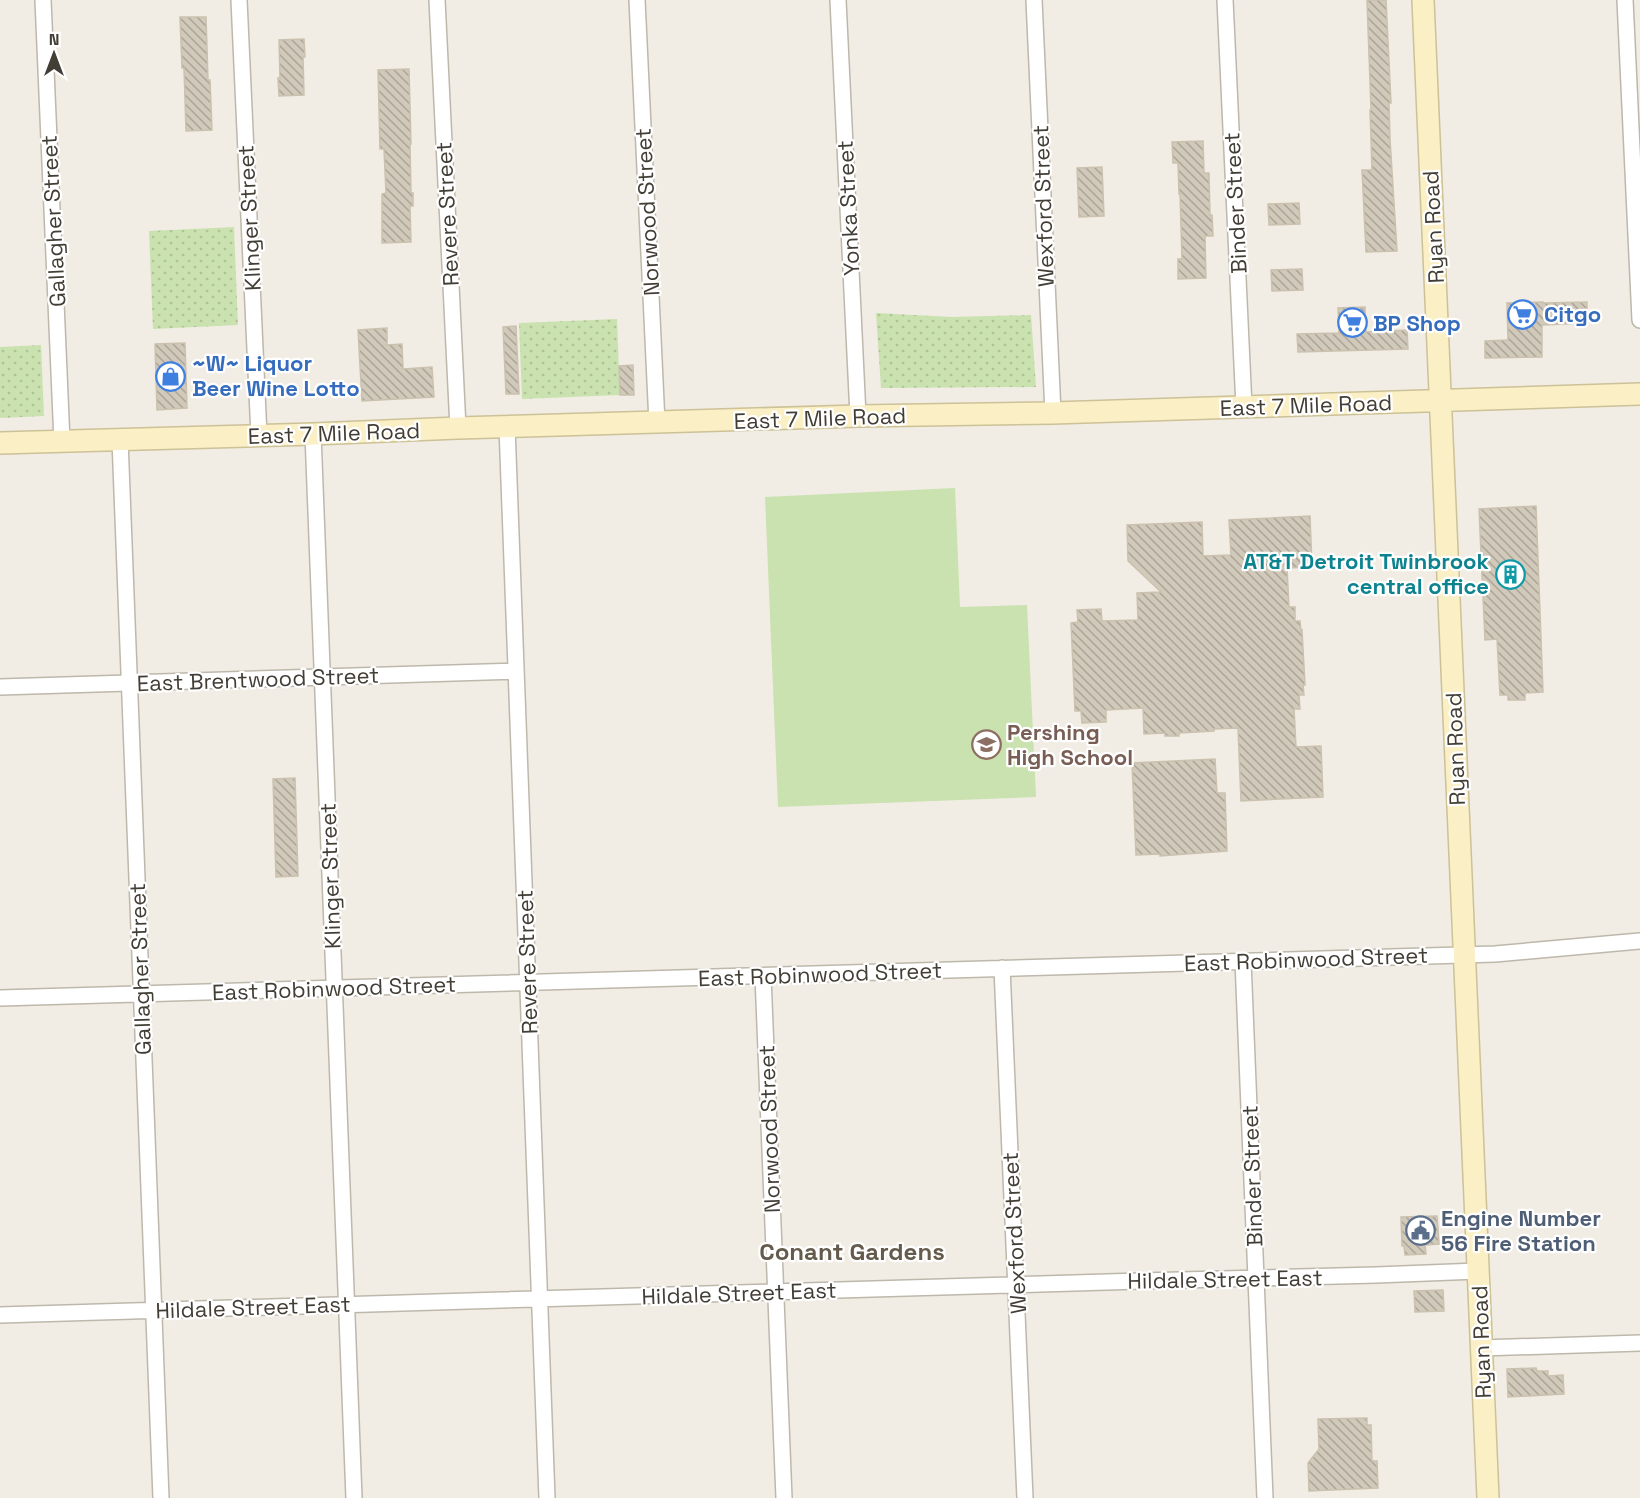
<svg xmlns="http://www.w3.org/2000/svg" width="1640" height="1498" viewBox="0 0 1640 1498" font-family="'Space Grotesk',sans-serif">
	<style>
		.grass { fill: url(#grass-dots) }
		.pitch { fill: #cae2af }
		.building { fill: url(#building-back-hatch); stroke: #cbc1ae; stroke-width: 1.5 }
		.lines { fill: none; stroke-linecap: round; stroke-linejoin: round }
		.street-casing { stroke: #beb8ab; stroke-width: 18 }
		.secondary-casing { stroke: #cdc197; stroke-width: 24 }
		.street { stroke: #fff; stroke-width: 15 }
		.secondary { stroke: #faefc5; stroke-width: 21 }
		.labels { text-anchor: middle; stroke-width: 4.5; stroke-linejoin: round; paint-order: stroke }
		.street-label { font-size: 22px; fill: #423d35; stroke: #fff }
		.shop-label { font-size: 22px; font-weight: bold; fill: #366cbe; stroke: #fff; text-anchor: start }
		.culture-label { font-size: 22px; font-weight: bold; fill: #0d838f; stroke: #fff; text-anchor: end }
		.education-label { font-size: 22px; font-weight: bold; fill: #785e54; stroke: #fff; text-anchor: start }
		.service-label { font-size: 22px; font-weight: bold; fill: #4e5e75; stroke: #fff; text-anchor: start }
		.neighbourhood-label { font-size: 24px; font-weight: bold; fill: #645b4d; stroke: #fff }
	</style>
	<defs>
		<pattern id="grass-dots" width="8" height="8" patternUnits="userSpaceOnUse" patternTransform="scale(1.5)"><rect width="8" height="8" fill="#cae2af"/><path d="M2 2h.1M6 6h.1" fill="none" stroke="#afc397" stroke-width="1.8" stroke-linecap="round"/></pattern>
		<pattern id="building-back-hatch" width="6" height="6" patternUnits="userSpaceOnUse" patternTransform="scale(1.5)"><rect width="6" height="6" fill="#d1c9ba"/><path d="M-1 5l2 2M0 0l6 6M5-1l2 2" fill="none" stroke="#aba498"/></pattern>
	</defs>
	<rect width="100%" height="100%" fill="#f1ede4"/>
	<path class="grass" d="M 234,227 L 238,325 L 153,329 L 149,231 Z
		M 876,313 L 952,317 L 1031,315 L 1036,387 L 881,388 Z
		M 617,319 L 620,395 L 522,399 L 519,323 Z
		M 41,345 L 44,416 L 0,418 L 0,347 Z"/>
	<path class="pitch" d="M 955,488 L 960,607 L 1027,605 L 1036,797 L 778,807 L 765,497 Z"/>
	<path class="building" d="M 1367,0 L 1386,0 L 1391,103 L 1389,103 L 1390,139 L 1397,251 L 1366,252 L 1362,170 L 1372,170 L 1370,110 L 1371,110 Z
		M 180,17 L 206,17 L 208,80 L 210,80 L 212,130 L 186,131 L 184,68 L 182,68 Z
		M 304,39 L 305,57 L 303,57 L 304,95 L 279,96 L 278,78 L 280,78 L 279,40 Z
		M 409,69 L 411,144 L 410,144 L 411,193 L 413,193 L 413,206 L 410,206 L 411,242 L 382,243 L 382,194 L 386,193 L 384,149 L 380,149 L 378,70 Z
		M 1203,141 L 1204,173 L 1209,173 L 1210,215 L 1212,215 L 1213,236 L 1205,236 L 1206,278 L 1178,279 L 1178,259 L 1182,259 L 1180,194 L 1179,194 L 1178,163 L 1173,163 L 1172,142 Z
		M 1102,167 L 1104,216 L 1079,217 L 1077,168 Z
		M 1299,203 L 1300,224 L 1269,225 L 1268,204 Z
		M 1302,269 L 1303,290 L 1272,291 L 1271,270 Z
		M 1543,302 L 1543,303 L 1587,302 L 1587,323 L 1542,325 L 1542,357 L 1485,358 L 1485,341 L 1508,340 L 1507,303 Z
		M 1365,307 L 1366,332 L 1407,330 L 1408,349 L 1298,352 L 1297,334 L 1339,333 L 1338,308 Z
		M 516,326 L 519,394 L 506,394 L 503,327 Z
		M 387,328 L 387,345 L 402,344 L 403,369 L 432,367 L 434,397 L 362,401 L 358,330 Z
		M 185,343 L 187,408 L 157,410 L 155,344 Z
		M 633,365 L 634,395 L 620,395 L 619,366 Z
		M 1536,506 L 1543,692 L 1525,693 L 1525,700 L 1508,700 L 1508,695 L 1500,695 L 1497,639 L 1485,640 L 1479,509 Z
		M 1310,516 L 1312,567 L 1287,568 L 1289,607 L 1295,607 L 1295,621 L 1300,621 L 1301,631 L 1302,630 L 1305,685 L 1303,685 L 1304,695 L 1299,695 L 1300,709 L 1294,709 L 1296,747 L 1321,746 L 1323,797 L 1241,801 L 1238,728 L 1214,729 L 1214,731 L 1179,733 L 1179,736 L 1165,736 L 1165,733 L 1144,734 L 1143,708 L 1106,710 L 1106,722 L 1082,723 L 1081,711 L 1075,711 L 1071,623 L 1078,622 L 1077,610 L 1101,609 L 1102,621 L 1138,620 L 1137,593 L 1161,592 L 1128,561 L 1127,525 L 1202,522 L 1203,556 L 1231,555 L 1229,520 Z
		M 1215,759 L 1217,793 L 1225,793 L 1227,851 L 1160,856 L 1160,854 L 1136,855 L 1132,763 Z
		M 295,778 L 298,876 L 276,877 L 273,779 Z
		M 1437,1216 L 1439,1244 L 1425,1245 L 1426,1254 L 1405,1255 L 1404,1246 L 1402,1246 L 1401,1217 Z
		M 1443,1290 L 1444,1311 L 1415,1312 L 1414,1291 Z
		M 1536,1368 L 1537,1371 L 1548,1371 L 1548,1376 L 1563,1375 L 1564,1394 L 1508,1397 L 1507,1369 Z
		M 1367,1418 L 1367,1425 L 1371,1425 L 1372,1461 L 1377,1461 L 1378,1488 L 1309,1491 L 1308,1463 L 1319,1449 L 1318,1419 Z"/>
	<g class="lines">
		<defs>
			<path id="street" d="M 43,0 L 62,442
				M 239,0 L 259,436
				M 437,0 L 458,428
				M 637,0 L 657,423
				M 838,0 L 858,416
				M 1034,0 L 1053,413
				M 1225,0 L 1244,407
				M 1625,0 L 1640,320
				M 507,427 L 547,1498
				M 313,434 L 354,1498
				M 120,440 L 161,1498
				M 0,687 L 516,671
				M 1243,961 L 1265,1498
				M 1002,968 L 1025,1498
				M 763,976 L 784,1498
				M 0,998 L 1495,954 L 1640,941
				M 0,1315 L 1140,1281 L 1376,1275 L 1478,1271
				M 1481,1348 L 1640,1343"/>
			<path id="secondary" d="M 1423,0 L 1488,1498
				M 0,443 L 313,434 L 458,428 L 858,416 L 1053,413 L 1640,394"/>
		</defs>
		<use href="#street" class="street-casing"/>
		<use href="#secondary" class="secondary-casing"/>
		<use href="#street" class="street"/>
		<use href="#secondary" class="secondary"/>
	</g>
	<defs>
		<symbol id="supermarket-ring" viewBox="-11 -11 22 22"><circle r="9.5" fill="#fff" stroke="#3f7fe0" stroke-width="1.5"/><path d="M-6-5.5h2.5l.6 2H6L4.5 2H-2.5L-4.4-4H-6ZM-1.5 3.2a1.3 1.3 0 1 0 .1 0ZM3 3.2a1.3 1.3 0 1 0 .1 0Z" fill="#3f7fe0"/></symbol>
		<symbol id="shop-ring" viewBox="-11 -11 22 22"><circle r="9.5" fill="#fff" stroke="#3f7fe0" stroke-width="1.5"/><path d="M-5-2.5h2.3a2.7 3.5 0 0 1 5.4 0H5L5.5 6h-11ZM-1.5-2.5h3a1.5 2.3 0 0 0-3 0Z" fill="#3f7fe0"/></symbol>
		<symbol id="building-ring" viewBox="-11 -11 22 22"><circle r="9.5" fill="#fff" stroke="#0f9aa8" stroke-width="1.5"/><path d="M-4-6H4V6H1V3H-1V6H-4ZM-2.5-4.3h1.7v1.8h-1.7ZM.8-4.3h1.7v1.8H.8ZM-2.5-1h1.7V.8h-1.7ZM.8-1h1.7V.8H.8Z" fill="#0f9aa8"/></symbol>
		<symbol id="school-ring" viewBox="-11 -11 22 22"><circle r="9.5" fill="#fff" stroke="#8d6e63" stroke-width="1.5"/><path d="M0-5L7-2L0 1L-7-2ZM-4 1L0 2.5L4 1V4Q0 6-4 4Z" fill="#8d6e63"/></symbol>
		<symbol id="civic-ring" viewBox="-11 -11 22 22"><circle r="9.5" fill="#fff" stroke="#5c6f8a" stroke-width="1.5"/><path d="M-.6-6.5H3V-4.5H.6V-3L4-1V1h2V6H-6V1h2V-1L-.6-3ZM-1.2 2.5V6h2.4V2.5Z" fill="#5c6f8a"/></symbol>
	</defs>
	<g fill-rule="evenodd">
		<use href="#supermarket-ring" x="1506" y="298" width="33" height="33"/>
		<use href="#supermarket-ring" x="1336" y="306" width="33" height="33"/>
		<use href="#shop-ring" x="154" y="360" width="33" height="33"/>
		<use href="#building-ring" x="1494" y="558" width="33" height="33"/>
		<use href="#school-ring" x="970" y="728" width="33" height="33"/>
		<use href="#civic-ring" x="1404" y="1214" width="33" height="33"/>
	</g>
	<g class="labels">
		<g class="street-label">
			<text transform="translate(1235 203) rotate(-93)" y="8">Binder Street</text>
			<text transform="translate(1043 206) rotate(-92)" y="8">Wexford Street</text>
			<text transform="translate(848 208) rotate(-93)" y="8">Yonka Street</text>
			<text transform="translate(647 212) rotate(-93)" y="8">Norwood Street</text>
			<text transform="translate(447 214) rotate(-93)" y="8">Revere Street</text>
			<text transform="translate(249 218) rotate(-93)" y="8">Klinger Street</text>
			<text transform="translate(53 221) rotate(-93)" y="8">Gallagher Street</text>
			<text transform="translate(1433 227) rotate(-93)" y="8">Ryan Road</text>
			<text transform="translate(1306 405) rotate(-2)" y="8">East 7 Mile Road</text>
			<text transform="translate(820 418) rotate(-2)" y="8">East 7 Mile Road</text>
			<text transform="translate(334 433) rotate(-2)" y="8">East 7 Mile Road</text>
			<text transform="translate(258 679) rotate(-2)" y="8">East Brentwood Street</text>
			<text transform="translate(1455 749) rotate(-92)" y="8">Ryan Road</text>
			<text transform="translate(330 876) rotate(-92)" y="8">Klinger Street</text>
			<text transform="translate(1306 959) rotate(-2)" y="8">East Robinwood Street</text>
			<text transform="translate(527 962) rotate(-92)" y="8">Revere Street</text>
			<text transform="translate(140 969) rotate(-92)" y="8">Gallagher Street</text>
			<text transform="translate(820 974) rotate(-2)" y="8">East Robinwood Street</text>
			<text transform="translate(334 988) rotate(-2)" y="8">East Robinwood Street</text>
			<text transform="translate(769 1129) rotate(-92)" y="8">Norwood Street</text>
			<text transform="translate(1252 1176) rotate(-92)" y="8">Binder Street</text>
			<text transform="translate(1014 1233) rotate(-93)" y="8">Wexford Street</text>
			<text transform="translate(1225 1279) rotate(-1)" y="8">Hildale Street East</text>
			<text transform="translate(739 1293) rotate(-2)" y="8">Hildale Street East</text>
			<text transform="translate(253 1307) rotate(-2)" y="8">Hildale Street East</text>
			<text transform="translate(1481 1342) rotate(-92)" y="8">Ryan Road</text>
		</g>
		<g class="shop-label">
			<text x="1544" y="322">Citgo</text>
			<text x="1373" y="331">BP Shop</text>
			<text x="192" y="371">~W~ Liquor<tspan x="192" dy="25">Beer Wine Lotto</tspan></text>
		</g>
		<g class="culture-label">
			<text x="1489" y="569">AT&amp;T Detroit Twinbrook<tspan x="1489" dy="25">central office</tspan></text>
		</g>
		<g class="education-label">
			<text x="1007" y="740">Pershing<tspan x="1007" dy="25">High School</tspan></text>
		</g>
		<g class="service-label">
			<text x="1441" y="1226">Engine Number<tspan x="1441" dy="25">56 Fire Station</tspan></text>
		</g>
		<g class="neighbourhood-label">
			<text x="852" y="1260">Conant Gardens</text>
		</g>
	</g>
	<g transform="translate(54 54)" stroke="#ffffff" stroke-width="4.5" paint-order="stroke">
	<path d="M0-4.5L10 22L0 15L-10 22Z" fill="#423d35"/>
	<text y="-9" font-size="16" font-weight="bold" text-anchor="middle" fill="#423d35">N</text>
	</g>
</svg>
